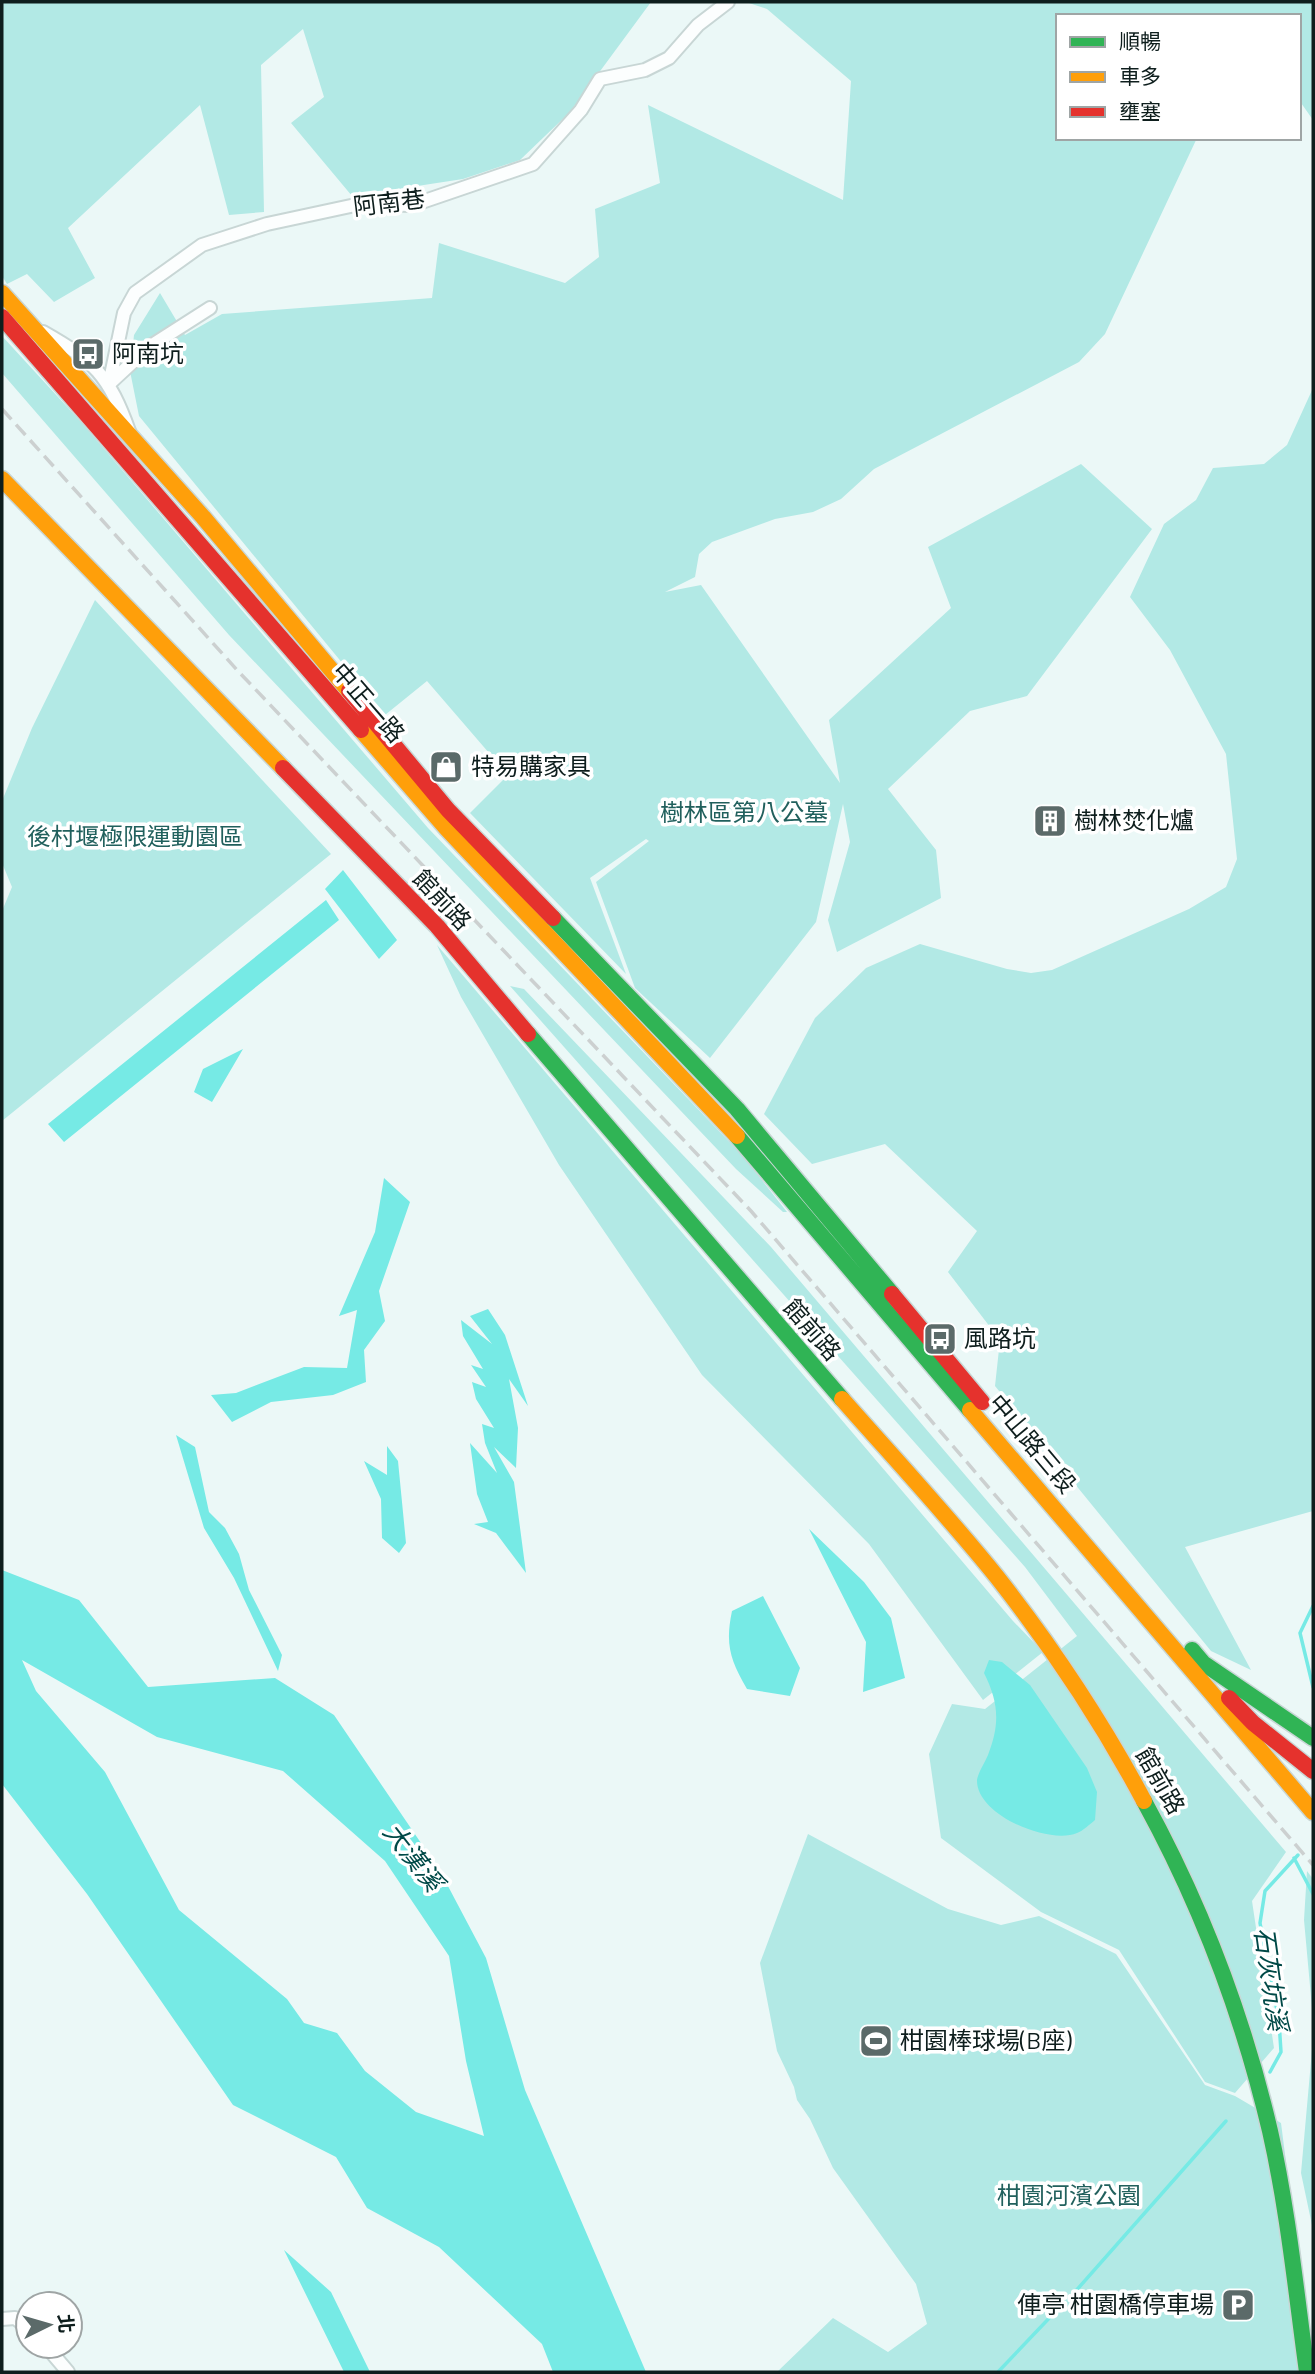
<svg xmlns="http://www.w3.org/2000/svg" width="1315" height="2374" viewBox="0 0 1315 2374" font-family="Barlow,'Noto Sans TC',sans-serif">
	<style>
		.green { fill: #b2e9e5 }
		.water { fill: #76eae5; fill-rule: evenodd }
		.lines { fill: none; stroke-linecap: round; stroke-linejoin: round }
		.stream { stroke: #76eae5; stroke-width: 3.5 }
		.street-casing { stroke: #c8d6d5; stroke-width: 16 }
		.fast-casing { stroke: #c8d6d5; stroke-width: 19 }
		.slow-casing { stroke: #c8d6d5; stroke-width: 19 }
		.jam-casing { stroke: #c8d6d5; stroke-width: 19 }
		.street { stroke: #fcfefe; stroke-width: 12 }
		.fast { stroke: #30b455; stroke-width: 16 }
		.slow { stroke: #ff9f0a; stroke-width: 16 }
		.jam { stroke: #e5322d; stroke-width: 16 }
		.rail { stroke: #ccd0d0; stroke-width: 3.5; stroke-dasharray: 14 7; stroke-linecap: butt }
		.labels { text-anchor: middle; stroke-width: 7; stroke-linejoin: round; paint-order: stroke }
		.street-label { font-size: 24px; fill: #0e1e1d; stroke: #fff }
		.poi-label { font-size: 24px; fill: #0e1e1d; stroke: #fff; text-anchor: start }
		.park-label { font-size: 24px; fill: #21605d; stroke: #fff }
		.water-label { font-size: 26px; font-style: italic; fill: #004947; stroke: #fff }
	</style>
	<rect width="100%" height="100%" fill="#ebf8f7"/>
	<path class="green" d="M 2,2 L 651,2 L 570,112 L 520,160 L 463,179 L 352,196 L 291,123 L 324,97 L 303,29 L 261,65 L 264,212 L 229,215 L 200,105 L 68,228 L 95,278 L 54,302 L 27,274 L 7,284 L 2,276 Z
		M 746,2 L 1313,2 L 1313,120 L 1299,100 L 1299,16 L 1058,16 L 1058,138 L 1197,138 L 1105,334 L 1079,362 L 874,469 L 841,499 L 813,512 L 775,519 L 712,542 L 699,554 L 695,577 L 665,592 L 701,585 L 840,783 L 829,720 L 951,608 L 928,547 L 1081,464 L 1152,529 L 1027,696 L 970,711 L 888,789 L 936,850 L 941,898 L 837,952 L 828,920 L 850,842 L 843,804 L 816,922 L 710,1058 L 635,988 L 596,882 L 649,841 L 646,839 L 590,878 L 626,974 L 470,813 L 508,775 L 427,681 L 385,715 L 139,416 L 130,371 L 134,335 L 160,293 L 185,335 L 222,314 L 432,298 L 439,243 L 565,283 L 599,257 L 595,209 L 660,183 L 648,105 L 843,200 L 851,81 L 767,9 Z
		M 2,336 L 81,422 L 428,828 L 742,1155 L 787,1212 L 783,1212 L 736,1169 L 229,635 L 2,373 Z
		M 1313,388 L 1313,1511 L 1185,1547 L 1251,1670 L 1211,1651 L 995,1386 L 1000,1340 L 948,1272 L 977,1231 L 885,1144 L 812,1164 L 764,1114 L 815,1018 L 866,968 L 920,944 L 1007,969 L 1031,973 L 1052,970 L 1189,909 L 1226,887 L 1237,859 L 1226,754 L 1170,650 L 1130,597 L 1164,524 L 1196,500 L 1213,468 L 1264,464 L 1287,445 Z
		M 95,600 L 331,854 L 2,1121 L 2,911 L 12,887 L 2,863 L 2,801 L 32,728 Z
		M 437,945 L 1013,1621 L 1043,1652 L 983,1700 L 869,1544 L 702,1375 L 559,1165 L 461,997 Z
		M 510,986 L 524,989 L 771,1247 L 1286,1852 L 1252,1901 L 1274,2048 L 1235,2093 L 1205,2082 L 1119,1950 L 1041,1912 L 941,1838 L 929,1754 L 952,1704 L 985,1709 L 1077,1636 L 1025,1567 Z
		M 808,1834 L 948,1909 L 1001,1925 L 1039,1916 L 1116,1954 L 1205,2085 L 1235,2096 L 1281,2123 L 1313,2372 L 777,2372 L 833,2318 L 888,2352 L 927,2324 L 916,2284 L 833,2168 L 810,2119 L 797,2100 L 794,2087 L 777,2051 L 760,1963 Z
		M 1307,1871 L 1313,1879 L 1313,2019 L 1304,1920 Z
		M 1313,2039 L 1313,2230 L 1301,2173 Z"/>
	<path class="water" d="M 343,870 L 397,940 L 379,959 L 325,889 Z
		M 326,900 L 339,920 L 64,1142 L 48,1124 Z
		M 243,1049 L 212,1102 L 194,1092 L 203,1069 Z
		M 384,1178 L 410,1202 L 379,1291 L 385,1321 L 364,1350 L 366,1382 L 333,1395 L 271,1402 L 232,1422 L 211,1395 L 236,1393 L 304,1367 L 347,1368 L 357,1310 L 339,1316 L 375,1232 Z
		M 488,1309 L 505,1335 L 528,1406 L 509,1379 L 518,1428 L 516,1468 L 494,1447 L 514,1482 L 526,1573 L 496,1533 L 474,1524 L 488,1522 L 477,1494 L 470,1443 L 497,1473 L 485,1443 L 482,1424 L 494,1428 L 476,1399 L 472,1382 L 486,1387 L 471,1365 L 483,1369 L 463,1336 L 461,1320 L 492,1344 L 470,1316 Z
		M 176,1435 L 195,1447 L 209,1512 L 225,1528 L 239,1554 L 249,1590 L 282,1655 L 278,1671 L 234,1578 L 204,1528 Z
		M 387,1446 L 398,1461 L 406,1543 L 399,1553 L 382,1538 L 381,1499 L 364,1461 L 387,1475 Z
		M 809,1529 L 864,1582 L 891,1618 L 905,1678 L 863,1692 L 866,1642 Z
		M 2,1570 L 79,1600 L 148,1687 L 275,1678 L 334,1715 L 440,1871 L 486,1958 L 525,2090 L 646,2372 L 553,2372 L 542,2344 L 439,2247 L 367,2208 L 336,2157 L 233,2105 L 87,1894 L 2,1784 ZM 22,1660 L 157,1737 L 283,1771 L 385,1861 L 449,1956 L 466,2061 L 484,2136 L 416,2112 L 365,2071 L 337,2033 L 304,2023 L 287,1999 L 179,1910 L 105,1772 L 36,1691 Z
		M 763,1596 L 800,1668 L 790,1696 L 747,1689 C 730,1660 725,1644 732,1611 Z
		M 989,1660 L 1002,1662 L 1030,1685 L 1087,1768 L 1097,1792 L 1095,1820 C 1090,1824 1083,1831 1077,1833 C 1049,1845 976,1815 977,1780 C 978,1773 985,1762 988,1755 C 1000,1724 999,1703 984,1673 Z
		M 284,2250 L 331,2292 L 370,2372 L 344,2372 Z"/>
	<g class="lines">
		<path class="stream" d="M 1313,1606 L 1300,1633 L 1313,1687
			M 1294,1858 L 1313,1894
			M 1270,2072 L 1281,2052 L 1279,2021 L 1260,1923 L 1265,1891 L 1298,1855
			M 1074,2293 L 1226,2121
			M 998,2372 L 1055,2312"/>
		<defs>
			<path id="street" d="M 43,332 C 94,361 109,375 129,431
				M 109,384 L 149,347 L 210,308
				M 109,385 L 124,313 L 135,293 L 202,245 L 267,224 L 360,204 L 413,205 L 533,164 L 581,110 L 600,79 L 645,70 L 669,58 L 698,25 L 728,2
				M 2,2319 L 15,2318 L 28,2328
				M 46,2346 L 68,2372"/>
			<path id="fast" d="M 553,918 L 737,1109 L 892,1294
				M 528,1034 L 842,1399
				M 737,1136 L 970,1410
				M 1192,1650 L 1203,1663 L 1313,1738
				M 1144,1801 C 1201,1905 1243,2016 1270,2131 C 1288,2210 1296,2292 1307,2372"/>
			<path id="slow" d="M 2,293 L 203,517 L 349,691
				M 2,479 L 283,768
				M 361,730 L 447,829 L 737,1136
				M 842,1399 C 894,1458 948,1516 997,1577 C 1052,1647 1102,1722 1144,1801
				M 970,1410 L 1313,1812"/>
			<path id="jam" d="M 2,317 L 361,730
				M 349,691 L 448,810 L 553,918
				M 283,768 L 437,926 L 528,1034
				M 892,1294 L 982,1402
				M 1229,1698 L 1253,1723 L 1313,1771"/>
		</defs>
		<use href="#street" class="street-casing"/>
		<use href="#fast" class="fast-casing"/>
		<use href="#slow" class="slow-casing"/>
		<use href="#jam" class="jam-casing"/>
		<use href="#street" class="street"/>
		<use href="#fast" class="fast"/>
		<use href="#slow" class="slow"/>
		<use href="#jam" class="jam"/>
		<path class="rail" d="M 2,409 L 238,671 L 751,1211 L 1313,1865"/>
	</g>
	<defs>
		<symbol id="bus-square" viewBox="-11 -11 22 22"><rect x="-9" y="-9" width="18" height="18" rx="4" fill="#5b6a69" stroke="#fff"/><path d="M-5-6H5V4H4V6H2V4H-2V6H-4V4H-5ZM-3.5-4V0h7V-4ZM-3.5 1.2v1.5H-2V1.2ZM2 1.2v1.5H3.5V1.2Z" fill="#fff"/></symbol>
		<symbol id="shop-square" viewBox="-11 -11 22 22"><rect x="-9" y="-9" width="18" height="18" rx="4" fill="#5b6a69" stroke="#fff"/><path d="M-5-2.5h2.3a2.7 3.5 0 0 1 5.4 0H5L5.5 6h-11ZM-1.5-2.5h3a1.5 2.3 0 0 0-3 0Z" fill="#fff"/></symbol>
		<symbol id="building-square" viewBox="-11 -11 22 22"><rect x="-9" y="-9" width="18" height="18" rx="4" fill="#5b6a69" stroke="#fff"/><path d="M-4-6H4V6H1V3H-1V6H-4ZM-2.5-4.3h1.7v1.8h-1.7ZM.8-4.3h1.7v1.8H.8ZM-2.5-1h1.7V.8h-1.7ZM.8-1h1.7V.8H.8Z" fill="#fff"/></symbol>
		<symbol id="stadium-square" viewBox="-11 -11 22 22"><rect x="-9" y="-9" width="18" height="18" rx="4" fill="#5b6a69" stroke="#fff"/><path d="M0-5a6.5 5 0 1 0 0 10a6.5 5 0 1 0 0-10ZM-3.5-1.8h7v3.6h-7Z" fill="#fff"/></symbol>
		<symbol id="parking-square" viewBox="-11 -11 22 22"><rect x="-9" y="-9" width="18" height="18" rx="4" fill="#5b6a69" stroke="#fff"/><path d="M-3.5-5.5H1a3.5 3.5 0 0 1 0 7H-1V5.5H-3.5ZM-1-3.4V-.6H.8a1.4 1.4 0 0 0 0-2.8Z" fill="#fff"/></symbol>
	</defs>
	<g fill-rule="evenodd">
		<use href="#bus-square" x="69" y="335" width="38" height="38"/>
		<use href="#shop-square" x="427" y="748" width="38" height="38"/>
		<use href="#building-square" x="1031" y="802" width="38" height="38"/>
		<use href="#bus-square" x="921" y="1320" width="38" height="38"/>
		<use href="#stadium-square" x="857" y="2022" width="38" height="38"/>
		<use href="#parking-square" x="1219" y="2286" width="38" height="38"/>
	</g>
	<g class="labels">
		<g class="street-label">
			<text transform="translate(389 203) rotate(-7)" y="8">阿南巷</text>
			<text transform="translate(368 703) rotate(49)" y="8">中正一路</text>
			<text transform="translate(442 900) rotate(47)" y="8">館前路</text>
			<text transform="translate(812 1330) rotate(49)" y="8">館前路</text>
			<text transform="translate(1032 1444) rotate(50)" y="8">中山路三段</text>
			<text transform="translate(1160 1781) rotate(60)" y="8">館前路</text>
		</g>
		<g class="poi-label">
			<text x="112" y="362">阿南坑</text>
			<text x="471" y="775">特易購家具</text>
			<text x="1074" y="829">樹林焚化爐</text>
			<text x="964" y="1347">風路坑</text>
			<text x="900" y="2049">柑園棒球場(B座)</text>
			<text x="1214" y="2313" text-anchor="end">俥亭 柑園橋停車場</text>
		</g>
		<g class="park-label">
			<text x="744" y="821">樹林區第八公墓</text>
			<text x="135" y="845">後村堰極限運動園區</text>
			<text x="1069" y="2204">柑園河濱公園</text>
		</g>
		<g class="water-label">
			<text transform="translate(413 1857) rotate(52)" y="9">大漢溪</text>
			<text transform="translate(1271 1979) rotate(82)" y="9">石灰坑溪</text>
		</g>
	</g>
	<rect width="1315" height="2374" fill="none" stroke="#0e1e1d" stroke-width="7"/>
	<rect x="1056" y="14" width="245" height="126" fill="#ffffff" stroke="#9fa5a5" stroke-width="2"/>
	<rect x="1070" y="37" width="35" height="10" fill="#30b455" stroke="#9fa5a5" stroke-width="2"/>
	<text x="1119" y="49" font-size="21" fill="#0e1e1d">順暢</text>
	<rect x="1070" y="72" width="35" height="10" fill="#ff9f0a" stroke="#9fa5a5" stroke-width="2"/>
	<text x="1119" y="84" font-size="21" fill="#0e1e1d">車多</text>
	<rect x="1070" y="107" width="35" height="10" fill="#e5322d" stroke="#9fa5a5" stroke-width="2"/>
	<text x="1119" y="119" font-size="21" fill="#0e1e1d">壅塞</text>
	<g transform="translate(49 2325) rotate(85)"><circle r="33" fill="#ffffff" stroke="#9fa5a5" stroke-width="2"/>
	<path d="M0-5L12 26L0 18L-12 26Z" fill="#5b6a69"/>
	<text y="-10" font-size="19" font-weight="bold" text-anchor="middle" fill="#0e1e1d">北</text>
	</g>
</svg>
